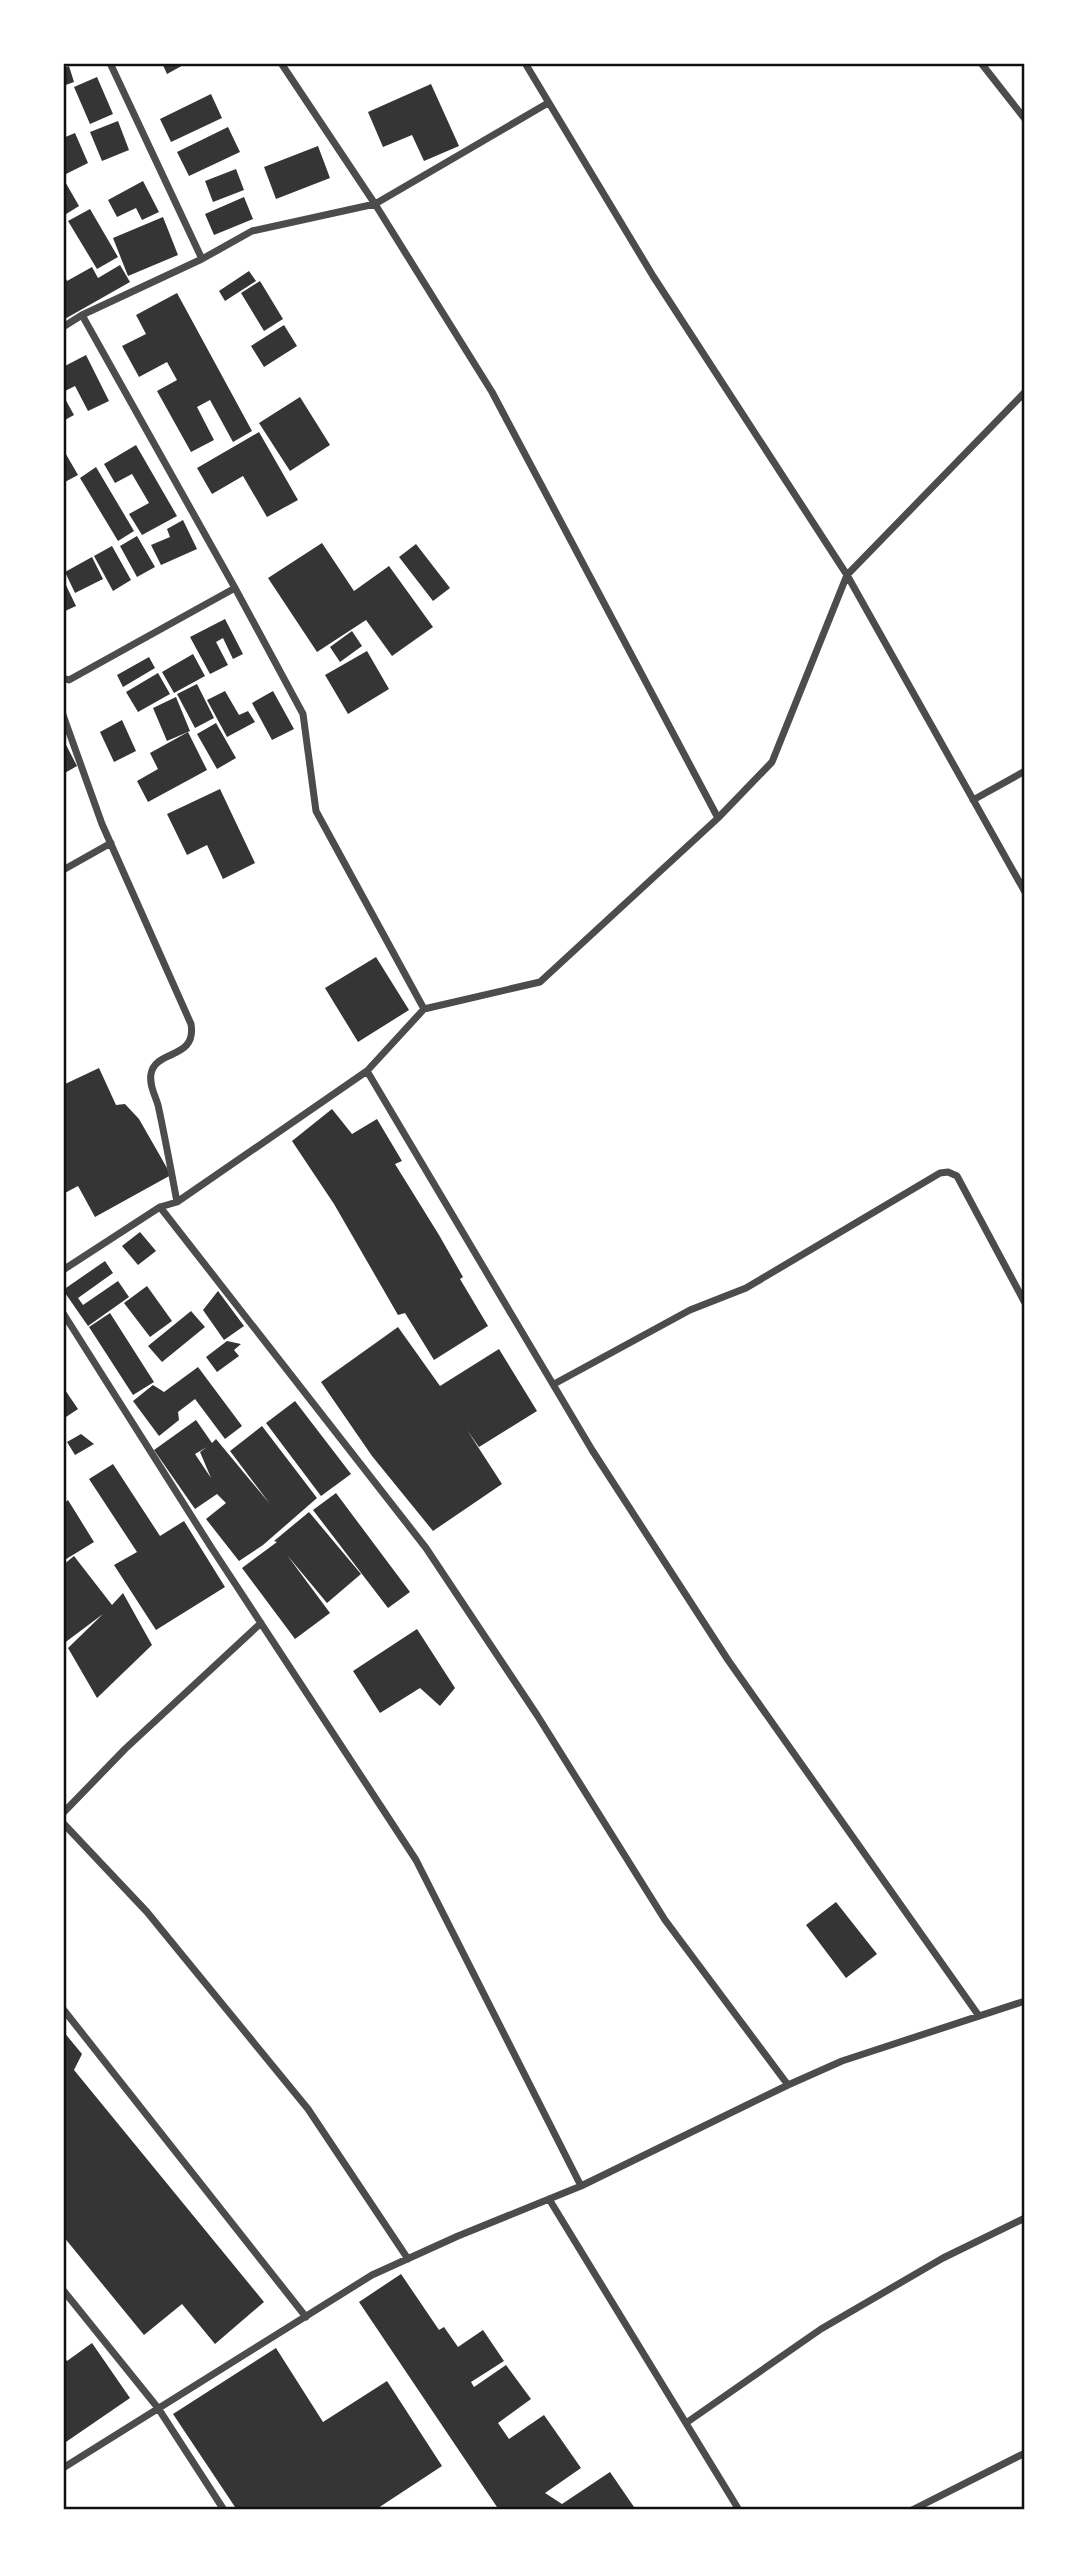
<svg xmlns="http://www.w3.org/2000/svg" width="1088" height="2573" viewBox="0 0 1088 2573" font-family="'Times New Roman',serif">
	<style>
		.building { fill: #353535; fill-rule: evenodd }
		.lines { fill: none; stroke-linecap: round; stroke-linejoin: round }
		.minor { stroke: #4c4c4c; stroke-width: 7 }
		.neatline { fill: none; stroke: #111; stroke-width: 2.5 }
	</style>
	<rect width="100%" height="100%" fill="#fff"/>
	<path class="building" d="M 162,63 L 187,63 L 167,74 Z
		M 69,66 L 74,82 L 63,86 L 63,68 Z
		M 97,77 L 113,114 L 90,124 L 74,87 Z
		M 431,84 L 459,146 L 424,161 L 412,135 L 383,147 L 368,112 Z
		M 211,94 L 222,118 L 171,142 L 160,119 Z
		M 118,121 L 129,150 L 102,161 L 90,132 Z
		M 228,127 L 240,152 L 189,176 L 177,152 Z
		M 75,133 L 88,163 L 64,175 L 63,138 Z
		M 318,146 L 330,178 L 276,199 L 264,167 Z
		M 236,169 L 244,190 L 213,202 L 205,181 Z
		M 63,178 L 79,206 L 63,216 Z
		M 143,181 L 159,212 L 142,220 L 136,208 L 117,217 L 108,200 Z
		M 244,197 L 253,219 L 214,235 L 205,214 Z
		M 90,209 L 118,257 L 97,269 L 68,221 Z
		M 163,217 L 178,255 L 128,276 L 113,238 Z
		M 120,265 L 130,282 L 63,320 L 63,273 L 67,281 L 92,267 L 98,278 Z
		M 249,271 L 256,281 L 225,301 L 219,291 Z
		M 260,281 L 283,319 L 264,331 L 241,293 Z
		M 177,293 L 252,431 L 233,442 L 210,400 L 197,407 L 214,440 L 191,452 L 157,391 L 177,380 L 167,362 L 139,377 L 122,346 L 146,334 L 136,315 Z
		M 284,325 L 297,346 L 264,367 L 251,346 Z
		M 86,355 L 109,401 L 88,411 L 75,386 L 65,391 L 63,388 L 63,367 Z
		M 63,395 L 74,415 L 63,421 Z
		M 300,397 L 330,445 L 290,471 L 259,423 Z
		M 259,432 L 298,500 L 267,517 L 243,476 L 212,494 L 197,468 Z
		M 136,445 L 177,516 L 142,535 L 129,514 L 149,503 L 132,474 L 115,483 L 104,464 Z
		M 63,449 L 78,475 L 63,483 Z
		M 96,467 L 134,531 L 118,541 L 80,478 Z
		M 183,520 L 197,549 L 161,565 L 151,545 L 170,537 L 167,529 Z
		M 137,536 L 155,567 L 137,577 L 120,546 Z
		M 322,543 L 354,591 L 389,566 L 433,627 L 392,656 L 366,620 L 317,652 L 268,578 Z
		M 416,544 L 450,588 L 433,601 L 399,557 Z
		M 112,546 L 131,580 L 113,591 L 94,556 Z
		M 92,557 L 103,579 L 75,593 L 65,572 Z
		M 63,579 L 76,606 L 63,612 Z
		M 225,619 L 243,654 L 233,659 L 223,638 L 216,642 L 228,665 L 210,674 L 190,637 Z
		M 352,631 L 362,646 L 340,662 L 330,647 Z
		M 367,651 L 389,689 L 348,714 L 325,675 Z
		M 193,654 L 205,676 L 174,693 L 162,672 Z
		M 149,657 L 155,668 L 123,687 L 117,675 Z
		M 158,673 L 170,694 L 138,712 L 126,692 Z
		M 197,684 L 214,718 L 195,728 L 177,694 Z
		M 225,691 L 239,715 L 248,711 L 255,722 L 227,737 L 207,700 Z
		M 273,691 L 294,729 L 272,740 L 252,703 Z
		M 176,697 L 190,731 L 167,741 L 153,708 Z
		M 122,720 L 136,751 L 114,762 L 100,732 Z
		M 216,723 L 236,758 L 217,769 L 197,734 Z
		M 188,732 L 207,770 L 148,802 L 137,781 L 158,769 L 150,753 Z
		M 63,739 L 77,766 L 63,774 Z
		M 220,789 L 255,863 L 223,879 L 207,845 L 187,855 L 167,814 Z
		M 376,957 L 409,1010 L 358,1042 L 325,988 Z
		M 99,1068 L 116,1105 L 125,1104 L 139,1119 L 171,1175 L 95,1217 L 78,1186 L 63,1194 L 63,1085 Z
		M 332,1109 L 352,1134 L 377,1119 L 402,1161 L 395,1164 L 439,1235 L 463,1277 L 460,1279 L 488,1326 L 434,1360 L 405,1313 L 398,1315 L 334,1204 L 292,1141 Z
		M 140,1232 L 156,1251 L 138,1265 L 122,1246 Z
		M 105,1261 L 113,1273 L 78,1298 L 83,1305 L 118,1281 L 129,1297 L 88,1326 L 63,1290 Z
		M 147,1286 L 172,1321 L 150,1337 L 124,1303 Z
		M 218,1291 L 244,1326 L 224,1340 L 203,1310 Z
		M 191,1311 L 205,1327 L 162,1362 L 148,1346 Z
		M 110,1313 L 154,1382 L 133,1395 L 89,1327 Z
		M 398,1327 L 440,1386 L 499,1349 L 537,1411 L 479,1447 L 467,1430 L 502,1484 L 433,1531 L 372,1456 L 321,1382 Z
		M 227,1341 L 241,1344 L 234,1350 L 239,1356 L 217,1372 L 206,1357 Z
		M 198,1367 L 242,1426 L 225,1439 L 195,1399 L 178,1412 L 179,1420 L 159,1436 L 133,1401 L 153,1385 L 164,1392 Z
		M 63,1387 L 78,1409 L 63,1419 Z
		M 295,1401 L 351,1474 L 321,1496 L 266,1423 Z
		M 196,1420 L 212,1443 L 216,1439 L 270,1504 L 230,1451 L 262,1426 L 317,1498 L 263,1545 L 239,1561 L 206,1519 L 226,1503 L 217,1494 L 195,1509 L 154,1450 ZM 207,1447 L 200,1452 L 211,1478 L 195,1454 Z
		M 81,1434 L 94,1444 L 75,1455 L 67,1442 Z
		M 113,1464 L 160,1536 L 184,1521 L 225,1587 L 156,1630 L 114,1565 L 137,1552 L 89,1479 Z
		M 336,1493 L 410,1592 L 388,1608 L 313,1510 Z
		M 68,1500 L 94,1542 L 63,1561 L 63,1504 Z
		M 309,1512 L 361,1574 L 327,1603 L 287,1555 L 330,1613 L 295,1639 L 242,1568 L 277,1542 L 274,1541 Z
		M 74,1556 L 112,1605 L 123,1593 L 152,1645 L 97,1698 L 68,1648 L 103,1614 L 63,1644 L 63,1565 Z
		M 417,1629 L 455,1688 L 440,1706 L 420,1688 L 380,1713 L 353,1671 Z
		M 836,1902 L 877,1954 L 846,1978 L 806,1925 Z
		M 63,2031 L 82,2054 L 74,2070 L 264,2302 L 215,2344 L 182,2304 L 144,2335 L 63,2236 Z
		M 401,2274 L 439,2330 L 444,2327 L 458,2347 L 483,2330 L 504,2361 L 471,2382 L 474,2387 L 506,2365 L 531,2399 L 498,2423 L 509,2439 L 544,2415 L 581,2468 L 545,2493 L 562,2504 L 610,2472 L 634,2507 L 629,2510 L 499,2510 L 359,2302 Z
		M 92,2343 L 130,2398 L 63,2444 L 63,2356 L 67,2361 Z
		M 276,2348 L 323,2422 L 387,2381 L 442,2466 L 375,2510 L 237,2510 L 173,2414 Z"/>
	<g class="lines">
		<path class="minor" d="M 110,63 L 202,259
			M 281,63 L 375,204 L 492,392 L 718,818
			M 525,63 L 653,276 L 847,575 L 1025,892
			M 981,63 L 1025,119
			M 82,315 L 235,588 L 303,714 L 316,811 L 424,1009
			M 63,327 L 82,315 L 202,259 L 252,231 L 375,204 L 548,103
			M 63,678 L 69,680 L 235,588
			M 63,715 L 102,824 L 191,1024 C 197,1060 155,1049 151,1074 C 149,1085 155,1095 158,1105 C 165,1137 171,1170 177,1202
			M 973,800 L 1025,771
			M 63,870 L 111,843
			M 367,1071 L 592,1450 L 728,1660 L 979,2016
			M 160,1207 L 426,1548 L 537,1715 L 665,1920 L 788,2085
			M 63,1270 L 160,1207 L 177,1202 L 367,1071 L 424,1009 L 540,982 L 718,818 L 772,762 L 847,575 L 1025,392
			M 63,1313 L 211,1547 L 416,1860 L 581,2186
			M 554,1384 L 690,1310 L 746,1288 L 940,1173 L 948,1172 L 957,1176 L 1025,1303
			M 63,1813 L 125,1749 L 261,1623
			M 63,1823 L 147,1912 L 308,2109 L 408,2259
			M 63,2009 L 306,2317
			M 549,2199 L 739,2510
			M 63,2290 L 158,2408 L 224,2510
			M 686,2423 L 821,2329 L 943,2258 L 1025,2218
			M 63,2468 L 372,2275 L 458,2236 L 581,2186 L 788,2085 L 842,2061 L 1025,2001
			M 912,2510 L 1025,2453"/>
	</g>
	<rect width="1088" height="2573" fill="none" stroke="#ffffff" stroke-width="130"/>
	<rect x="65" y="65" width="958" height="2443" class="neatline"/>
</svg>
